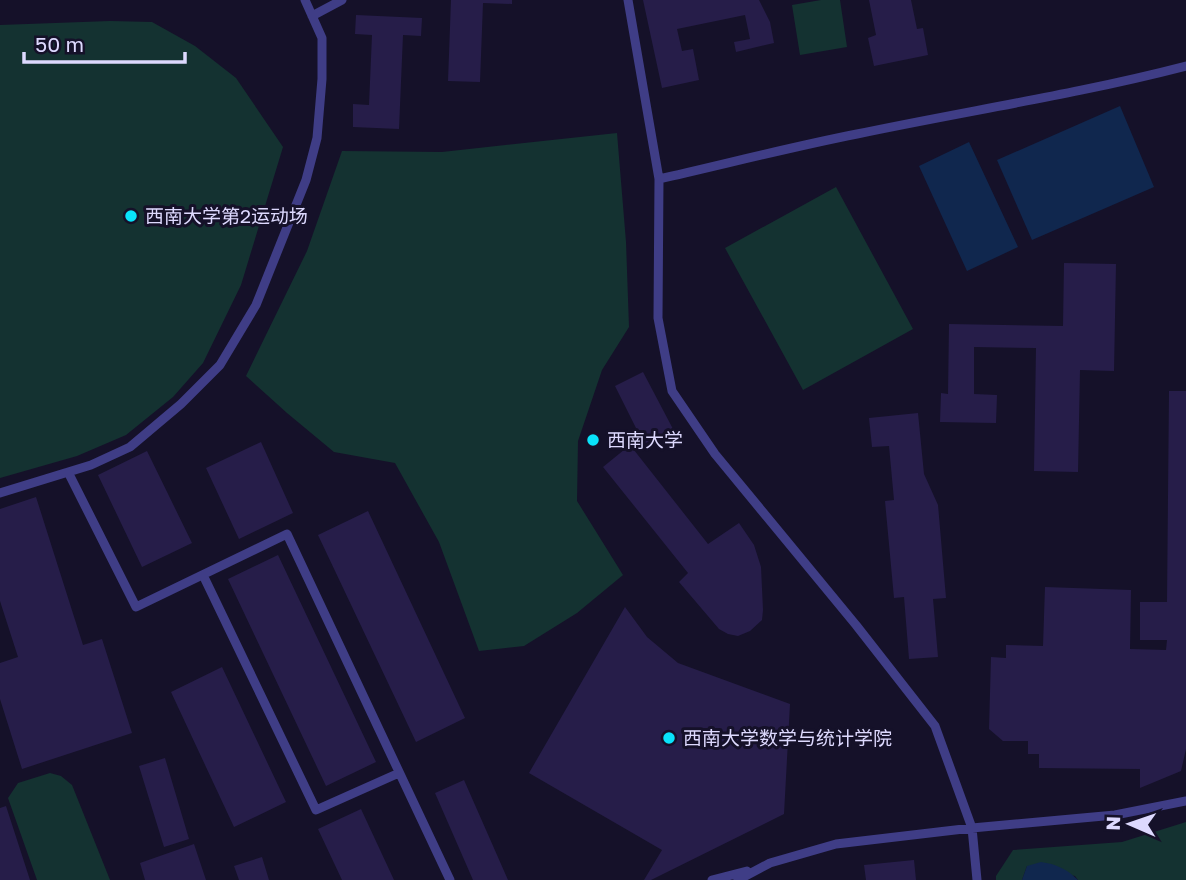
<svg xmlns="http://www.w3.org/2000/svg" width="1186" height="880" viewBox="0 0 1186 880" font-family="'Golos Text','Noto Sans SC',sans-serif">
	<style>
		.green { fill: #143231 }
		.water { fill: #10274e }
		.building { fill: #261d49 }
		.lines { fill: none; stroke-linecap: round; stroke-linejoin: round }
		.service { stroke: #3f3d86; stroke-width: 9 }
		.poi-dot { fill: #09e3fa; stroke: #151129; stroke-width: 2.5 }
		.labels { text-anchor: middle; stroke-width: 6; stroke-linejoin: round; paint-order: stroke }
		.poi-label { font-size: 19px; fill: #ddd9fe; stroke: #151129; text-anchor: start }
	</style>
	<rect width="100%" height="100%" fill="#151129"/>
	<path class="green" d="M 821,0 L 840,0 L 847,47 L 800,55 L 792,5 Z
		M 110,21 L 152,22 L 195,46 L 236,78 L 283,147 L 241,285 L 203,363 L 173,397 L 126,435 L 77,456 L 0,478 L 0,25 Z
		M 617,133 L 626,242 L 629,327 L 602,370 L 578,441 L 577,501 L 623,575 L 577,613 L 524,646 L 479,651 L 439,542 L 395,463 L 334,452 L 287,413 L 246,376 L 307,251 L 342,151 L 442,152 Z
		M 836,187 L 913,329 L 803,390 L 725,248 Z
		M 50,773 L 61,776 L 72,785 L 110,880 L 37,880 L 8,798 L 18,783 Z
		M 1186,822 L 1186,880 L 1078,880 L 1075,876 L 1027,866 L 1022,880 L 996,880 L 996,876 L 1013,850 L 1122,842 Z"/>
	<path class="water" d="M 1120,106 L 1154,187 L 1032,240 L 997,160 Z
		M 969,142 L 1018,247 L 967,271 L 919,166 Z
		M 1041,862 C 1056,864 1067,869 1078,880 L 1022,880 L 1027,866 Z"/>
	<path class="building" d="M 451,0 L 512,0 L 512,4 L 483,3 L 480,82 L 448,81 Z
		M 643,0 L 759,0 L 770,22 L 774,43 L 736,52 L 734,42 L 750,39 L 745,15 L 677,29 L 682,51 L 693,49 L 699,80 L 662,88 Z
		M 869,0 L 911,0 L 917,29 L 923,28 L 928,55 L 874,66 L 868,38 L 876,35 Z
		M 356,15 L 422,18 L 421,36 L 403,35 L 399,129 L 353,127 L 353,104 L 369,105 L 372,35 L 355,34 Z
		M 1064,263 L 1116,264 L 1114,371 L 1080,370 L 1078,472 L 1034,471 L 1036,348 L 974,347 L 974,394 L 997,395 L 996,423 L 940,422 L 941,393 L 948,394 L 949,324 L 1063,326 Z
		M 643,372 L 673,429 L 644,444 L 615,386 Z
		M 1169,391 L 1186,391 L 1186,749 L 1181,771 L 1140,788 L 1140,769 L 1039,768 L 1039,754 L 1028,754 L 1028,741 L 1003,741 L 989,729 L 991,657 L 1006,658 L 1006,645 L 1043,646 L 1045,587 L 1131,590 L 1130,649 L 1166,650 L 1167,640 L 1140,640 L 1140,602 L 1167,602 Z
		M 918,413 L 924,474 L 938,505 L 946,598 L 933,599 L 938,657 L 909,659 L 904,597 L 894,598 L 885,501 L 894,500 L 889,446 L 872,447 L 869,418 Z
		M 261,442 L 293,513 L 239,539 L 206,468 Z
		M 630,445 L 708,544 L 739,523 L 754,545 L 761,567 L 763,610 L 762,620 L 750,631 L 738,636 L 728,634 L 719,629 L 679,582 L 688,573 L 603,467 Z
		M 147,451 L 192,543 L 142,567 L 98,475 Z
		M 36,497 L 83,645 L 102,639 L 132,733 L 22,769 L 0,699 L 0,663 L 18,657 L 0,601 L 0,509 Z
		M 368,511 L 465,718 L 416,742 L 318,535 Z
		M 278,555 L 376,762 L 326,786 L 228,579 Z
		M 625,607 L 647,637 L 678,663 L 790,704 L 784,814 L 651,880 L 644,880 L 662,850 L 529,773 Z
		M 222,667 L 286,802 L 234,827 L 171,692 Z
		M 165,758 L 189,839 L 164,847 L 139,766 Z
		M 464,780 L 508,880 L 473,880 L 435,793 Z
		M 6,806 L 30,880 L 0,880 L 0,808 Z
		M 361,809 L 394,880 L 342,880 L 318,829 Z
		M 194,844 L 206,880 L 145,880 L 140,863 Z
		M 262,857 L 269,880 L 239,880 L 234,866 Z
		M 914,860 L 916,880 L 866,880 L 864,865 Z"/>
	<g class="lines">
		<path class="service" d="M 628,0 L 659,179 L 658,318 L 672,391 L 715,454 L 856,625 L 935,726 L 972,828 L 977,880
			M 312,16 L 342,0
			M 659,179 C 725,164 791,147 857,134 C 966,111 1078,94 1186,66
			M 68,472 L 136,607 L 287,534 L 450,880
			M 0,493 L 91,465 L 130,447 L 181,404 L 220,365 L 256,305 L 306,180 L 317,138 L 322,79 L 322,38 L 305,0
			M 203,575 L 316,810 L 399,773
			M 712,880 L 747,871
			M 738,880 L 770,863 L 836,844 L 972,828 L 1115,815 L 1186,801"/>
	</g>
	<g class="poi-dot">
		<circle cx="131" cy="216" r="7"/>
		<circle cx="593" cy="440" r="7"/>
		<circle cx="669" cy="738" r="7"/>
	</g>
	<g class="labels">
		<g class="poi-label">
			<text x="145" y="223">西南大学第2运动场</text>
			<text x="607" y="447">西南大学</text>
			<text x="683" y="745">西南大学数学与统计学院</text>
		</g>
	</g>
	<g transform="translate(1130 824) rotate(272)" stroke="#151129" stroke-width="5" paint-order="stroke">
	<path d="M0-5L12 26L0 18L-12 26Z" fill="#ddd9fe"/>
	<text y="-10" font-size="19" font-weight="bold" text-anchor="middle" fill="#ddd9fe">N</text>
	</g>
	<path d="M24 52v10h161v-10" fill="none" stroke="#ddd9fe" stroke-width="3.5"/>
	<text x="35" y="52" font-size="21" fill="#ddd9fe" stroke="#151129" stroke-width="5" paint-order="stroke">50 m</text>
</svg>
